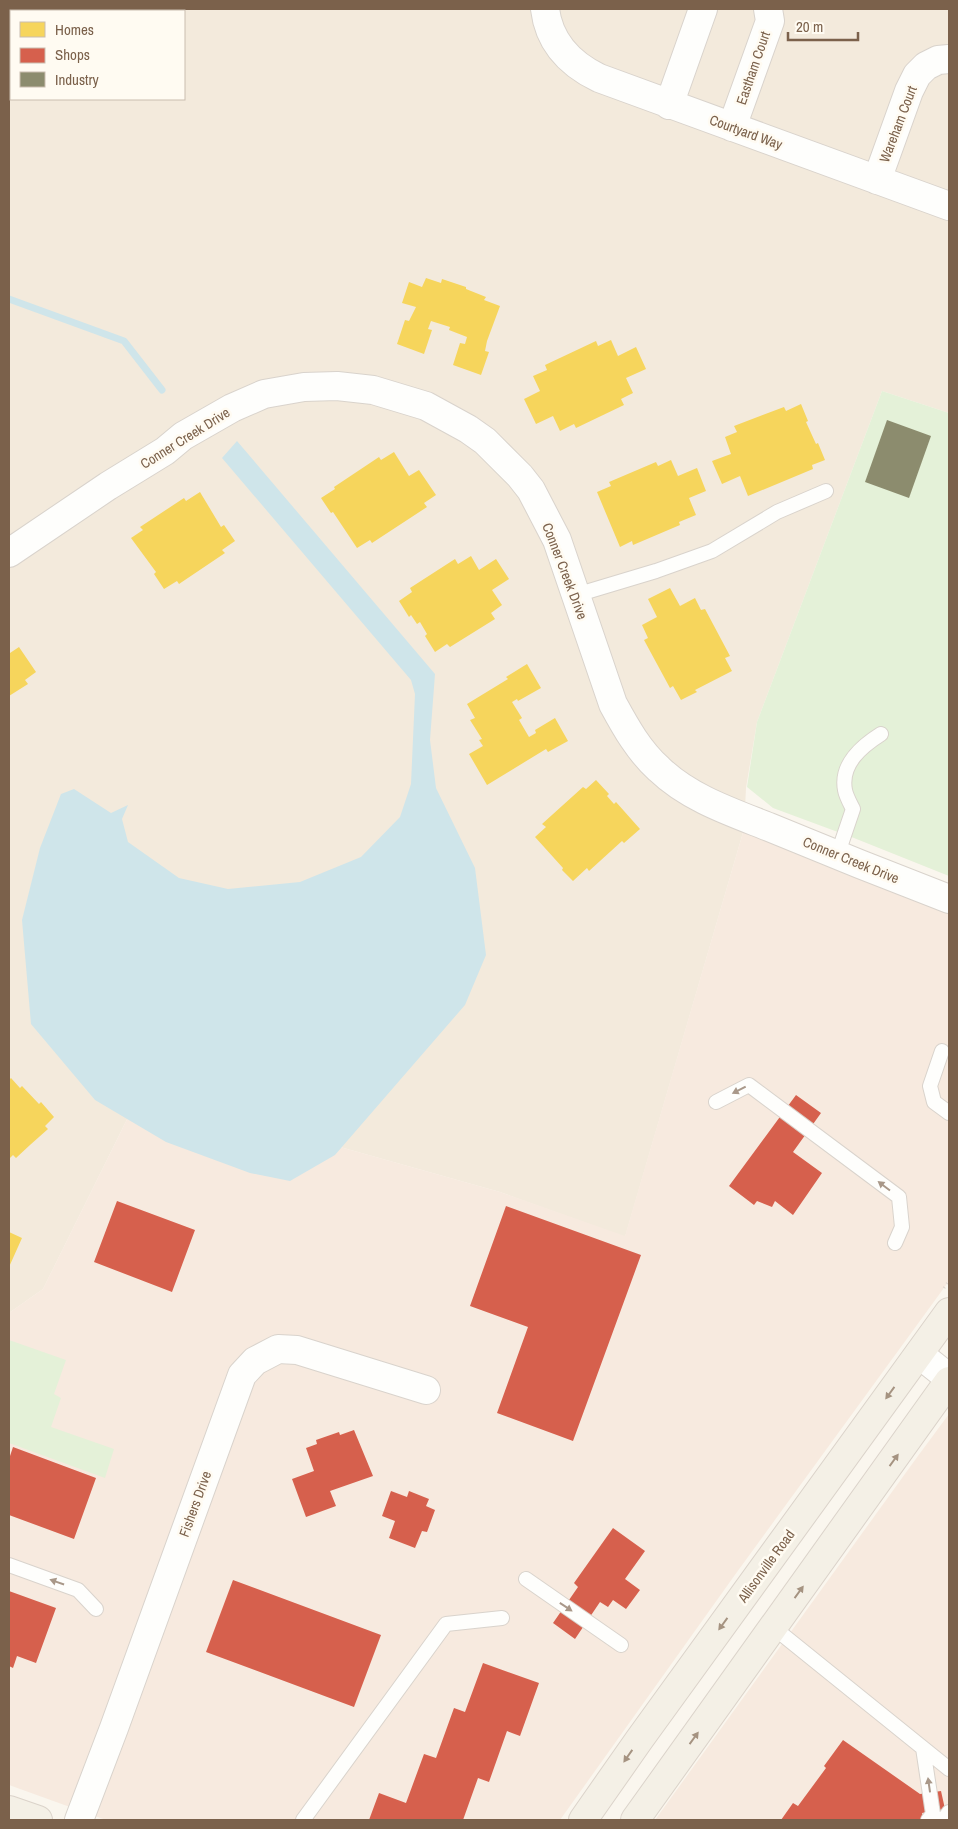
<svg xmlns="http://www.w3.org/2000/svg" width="958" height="1829" viewBox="0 0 958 1829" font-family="'Archivo Narrow',sans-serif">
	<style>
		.residential { fill: #f3eadc; fill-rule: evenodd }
		.commercial { fill: #f7eadf }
		.green { fill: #e4f1d8 }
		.water { fill: #cfe5ea }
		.homes { fill: #f6d55c }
		.shops { fill: #d6604d }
		.industry { fill: #8c8c6e }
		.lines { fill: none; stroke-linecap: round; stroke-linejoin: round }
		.stream { stroke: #cfe5ea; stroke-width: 7 }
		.lane-casing { stroke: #d9d3cc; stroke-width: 16 }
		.street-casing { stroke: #d9d3cc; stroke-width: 30 }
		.primary-casing { stroke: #dbd3ca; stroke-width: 30 }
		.path { stroke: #ddd6cf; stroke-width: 3; stroke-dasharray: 1 4; stroke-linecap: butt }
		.lane { stroke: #fefefc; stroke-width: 14 }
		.street { stroke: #fefefc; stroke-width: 28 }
		.primary { stroke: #f4f0e6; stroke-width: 28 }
		.oneway { fill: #a99889 }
		.oneway2 { fill: #a59381 }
		.labels { text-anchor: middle; stroke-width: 5; stroke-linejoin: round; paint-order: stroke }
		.street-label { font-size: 14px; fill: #7b614b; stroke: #fffbf2 }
	</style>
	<rect width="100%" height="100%" fill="#faf6ee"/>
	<path class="residential" d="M 9,9 L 949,9 L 949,413 L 882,391 L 757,722 L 746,788 L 744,829 L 625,1237 L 500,1192 L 141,1091 L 43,1289 L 9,1313 ZM 11,11 L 184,11 L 184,99 L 11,99 Z"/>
	<path class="commercial" d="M 744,829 L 949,910 L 949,1281 L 737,1572 L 560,1820 L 106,1820 L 9,1785 L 9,1313 L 43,1289 L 141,1091 L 500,1192 L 625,1236 Z
		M 949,1414 L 949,1820 L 655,1820 L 915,1460 Z"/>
	<path class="green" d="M 882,391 L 949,413 L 949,876 L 854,838 L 773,808 L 747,787 L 757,722 Z
		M 9,1340 L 66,1360 L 54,1394 L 61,1398 L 51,1427 L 114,1449 L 105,1478 L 9,1443 Z"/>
	<path class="water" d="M 237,441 L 435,674 L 430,740 L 436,788 L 475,868 L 486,955 L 465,1005 L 335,1155 L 290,1181 L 250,1173 L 166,1142 L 95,1100 L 31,1024 L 22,920 L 40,848 L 61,794 L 74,789 L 111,813 L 128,805 L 122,819 L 128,842 L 179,878 L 228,889 L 300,882 L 361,857 L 400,817 L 411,784 L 415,694 L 411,680 L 222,458 Z"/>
	<path class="homes" d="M 426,278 L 441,283 L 442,279 L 466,287 L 466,289 L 486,297 L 484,300 L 500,306 L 487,341 L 485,351 L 489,352 L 481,375 L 453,365 L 460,343 L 465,344 L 467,337 L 449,330 L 450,327 L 431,321 L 428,329 L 432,330 L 424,354 L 397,344 L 405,320 L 409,321 L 416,307 L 402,303 L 409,282 L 422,287 Z
		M 611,340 L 618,356 L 636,347 L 646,369 L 626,378 L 633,393 L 621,399 L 624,405 L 576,428 L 574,424 L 560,431 L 553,416 L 536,424 L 524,399 L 540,391 L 533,376 L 547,370 L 545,365 L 596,341 L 598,346 Z
		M 801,404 L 808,421 L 806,422 L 816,444 L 818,443 L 825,460 L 812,465 L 813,469 L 748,496 L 740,476 L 722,484 L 712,461 L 731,454 L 725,437 L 737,432 L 734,426 L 784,407 L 786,411 Z
		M 394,452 L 409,476 L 419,470 L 436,495 L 424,503 L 427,507 L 372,543 L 370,540 L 357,548 L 333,512 L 331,513 L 321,498 L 335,489 L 334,487 L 379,457 L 381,460 Z
		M 671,460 L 678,476 L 697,468 L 706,491 L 689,498 L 696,515 L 679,522 L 680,525 L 633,545 L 632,541 L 620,547 L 597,492 L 611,486 L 609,482 L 656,462 L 658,466 Z
		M 200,492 L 221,527 L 224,525 L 235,541 L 222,550 L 225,553 L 179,584 L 177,581 L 164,589 L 154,574 L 156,572 L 131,538 L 143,530 L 140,527 L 184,498 L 186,501 Z
		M 471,556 L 479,570 L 496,559 L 509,579 L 492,590 L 502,605 L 491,613 L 495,619 L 450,647 L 447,644 L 435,652 L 425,636 L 427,634 L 420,622 L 417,624 L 411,615 L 409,617 L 399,601 L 412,592 L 410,588 L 455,559 L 458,564 Z
		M 670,588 L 680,606 L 695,598 L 701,610 L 705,609 L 730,656 L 725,658 L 732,671 L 695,690 L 697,692 L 681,700 L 673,686 L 670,688 L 644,640 L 648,638 L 642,625 L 657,617 L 648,599 Z
		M 19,647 L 36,672 L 25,680 L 28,684 L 9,696 L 9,651 L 10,653 Z
		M 527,664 L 541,688 L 518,701 L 517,699 L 512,702 L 522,718 L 519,720 L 529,737 L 536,733 L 535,730 L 555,718 L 568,741 L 548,752 L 546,749 L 487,785 L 469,754 L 483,746 L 479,740 L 482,739 L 470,720 L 475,718 L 467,704 L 508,679 L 506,677 Z
		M 596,780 L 609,794 L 607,796 L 614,804 L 616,802 L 640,829 L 624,843 L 622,841 L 589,871 L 587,868 L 573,881 L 562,870 L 563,868 L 535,837 L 546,827 L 542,824 L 583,787 L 586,789 Z
		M 11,1078 L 20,1088 L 22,1086 L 39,1104 L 41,1102 L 54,1117 L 45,1126 L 48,1129 L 30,1145 L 16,1158 L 13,1155 L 9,1159 L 9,1080 Z
		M 9,1232 L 22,1238 L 9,1267 Z"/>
	<path class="shops" d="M 796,1095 L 821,1113 L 793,1152 L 822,1173 L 793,1215 L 775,1201 L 772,1207 L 757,1201 L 754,1205 L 729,1186 Z
		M 117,1201 L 195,1230 L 172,1292 L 94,1262 Z
		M 506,1206 L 641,1255 L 573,1441 L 497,1413 L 528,1327 L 470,1306 Z
		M 354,1430 L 373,1476 L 330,1491 L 336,1506 L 306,1517 L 292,1479 L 314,1471 L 306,1448 L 317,1444 L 316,1440 L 339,1432 L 340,1435 Z
		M 13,1447 L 96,1478 L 74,1539 L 9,1515 L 9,1459 Z
		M 391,1491 L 407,1497 L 409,1491 L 429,1499 L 426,1506 L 435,1510 L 427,1532 L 422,1531 L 415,1548 L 389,1538 L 395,1521 L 382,1516 Z
		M 613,1528 L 645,1551 L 625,1579 L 640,1590 L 626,1609 L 613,1600 L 608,1607 L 600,1602 L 575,1639 L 553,1623 L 578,1587 L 574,1583 Z
		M 233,1580 L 381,1635 L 354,1707 L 206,1652 Z
		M 9,1591 L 56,1608 L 36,1663 L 17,1656 L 13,1668 L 9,1666 Z
		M 483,1663 L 539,1683 L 520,1736 L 507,1731 L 489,1782 L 478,1778 L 463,1820 L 369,1820 L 379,1793 L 406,1803 L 424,1754 L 436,1758 L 454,1708 L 465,1712 Z
		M 843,1740 L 920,1794 L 941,1791 L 945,1809 L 922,1813 L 923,1816 L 920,1820 L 781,1820 L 793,1803 L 798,1806 L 826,1768 L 824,1766 Z"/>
	<path class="industry" d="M 887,420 L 931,436 L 909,498 L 865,482 Z"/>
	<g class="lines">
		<path class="stream" d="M 9,299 L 124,341 L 162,390"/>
		<defs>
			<path id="lane" d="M 576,595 L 656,571 L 712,551 L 777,512 L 826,491
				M 837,856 L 853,809 C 850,803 846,796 845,790 C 840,764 862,746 881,734
				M 942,1051 L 930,1086 L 934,1102 L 949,1113
				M 716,1102 L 749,1085 L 899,1197 L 902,1227 L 895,1243
				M 9,1565 L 78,1590 L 96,1609
				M 526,1579 L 621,1645
				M 773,1627 L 949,1769
				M 923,1748 L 933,1814 L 928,1820
				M 303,1820 L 446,1624 L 502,1618
				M 943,1820 L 949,1812"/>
			<path id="street" d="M 545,9 C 549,42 570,64 599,78 L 949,206
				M 669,105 L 703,9
				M 732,127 L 770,21 L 768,9
				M 877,180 L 909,91 L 917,75 L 926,66 L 938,60 L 949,59
				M 9,553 L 108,486 L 165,451 L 183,436 L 232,408 L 264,394 L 304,387 L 337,386 L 373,390 L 426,406 L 468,429 L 485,441 L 520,476 L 531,490 L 557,540 L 613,704 C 626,728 639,751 659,769 C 689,798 731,812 769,827 C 829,852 889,876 949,899
				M 919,1354 L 949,1378
				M 79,1820 L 114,1728 L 242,1375 L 255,1361 L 278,1349 L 297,1350 L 426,1390"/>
			<path id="primary" d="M 9,1810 L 38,1820
				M 583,1820 L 639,1740 L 949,1312
				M 635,1820 L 949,1381"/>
		</defs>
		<use href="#lane" class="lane-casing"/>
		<use href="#street" class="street-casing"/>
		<use href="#primary" class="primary-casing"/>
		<path class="path" d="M 944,1288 L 949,1281"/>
		<use href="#lane" class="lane"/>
		<use href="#street" class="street"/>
		<use href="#primary" class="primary"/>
	</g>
	<defs><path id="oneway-solid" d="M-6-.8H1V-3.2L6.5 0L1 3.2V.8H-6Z" transform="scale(1.25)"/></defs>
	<g class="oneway">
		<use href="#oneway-solid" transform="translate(739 1090) rotate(153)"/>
		<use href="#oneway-solid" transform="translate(884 1186) rotate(-143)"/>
		<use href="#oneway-solid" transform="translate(57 1582) rotate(-161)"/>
		<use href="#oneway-solid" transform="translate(566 1607) rotate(34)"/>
		<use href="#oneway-solid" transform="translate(929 1785) rotate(-98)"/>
	</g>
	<g class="oneway2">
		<use href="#oneway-solid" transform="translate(890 1393) rotate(126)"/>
		<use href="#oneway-solid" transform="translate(894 1460) rotate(-54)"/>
		<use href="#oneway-solid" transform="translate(799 1592) rotate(-54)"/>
		<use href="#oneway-solid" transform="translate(723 1624) rotate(126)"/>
		<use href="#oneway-solid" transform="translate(694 1738) rotate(-54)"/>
		<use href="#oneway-solid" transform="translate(628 1756) rotate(125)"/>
	</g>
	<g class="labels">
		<g class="street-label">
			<text transform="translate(753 68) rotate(-71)" y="5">Eastham Court</text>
			<text transform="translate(898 124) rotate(-69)" y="5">Wareham Court</text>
			<text transform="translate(746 132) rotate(20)" y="5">Courtyard Way</text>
			<text transform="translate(185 438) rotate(-32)" y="5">Conner Creek Drive</text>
			<text transform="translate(565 571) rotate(69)" y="5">Conner Creek Drive</text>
			<text transform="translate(851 860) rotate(22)" y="5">Conner Creek Drive</text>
			<text transform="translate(195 1504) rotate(-70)" y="5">Fishers Drive</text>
			<text transform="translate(766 1566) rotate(-54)" y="5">Allisonville Road</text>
		</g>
	</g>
	<rect width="958" height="1829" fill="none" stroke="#7b614b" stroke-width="20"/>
	<rect x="10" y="10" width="175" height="90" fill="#fffbf2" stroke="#cabdaf"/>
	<rect x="20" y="22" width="25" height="15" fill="#f6d55c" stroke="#cabdaf"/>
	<text x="55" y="35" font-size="15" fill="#7b614b">Homes</text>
	<rect x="20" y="48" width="25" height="15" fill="#d6604d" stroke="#cabdaf"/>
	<text x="55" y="60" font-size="15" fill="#7b614b">Shops</text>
	<rect x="20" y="72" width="25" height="15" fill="#8c8c6e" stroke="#cabdaf"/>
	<text x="55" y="85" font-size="15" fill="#7b614b">Industry</text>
	<path d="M788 32v8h70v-8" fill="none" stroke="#7b614b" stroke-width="2.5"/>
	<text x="796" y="32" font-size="15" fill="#7b614b" stroke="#fffbf2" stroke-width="4" paint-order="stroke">20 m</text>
</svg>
